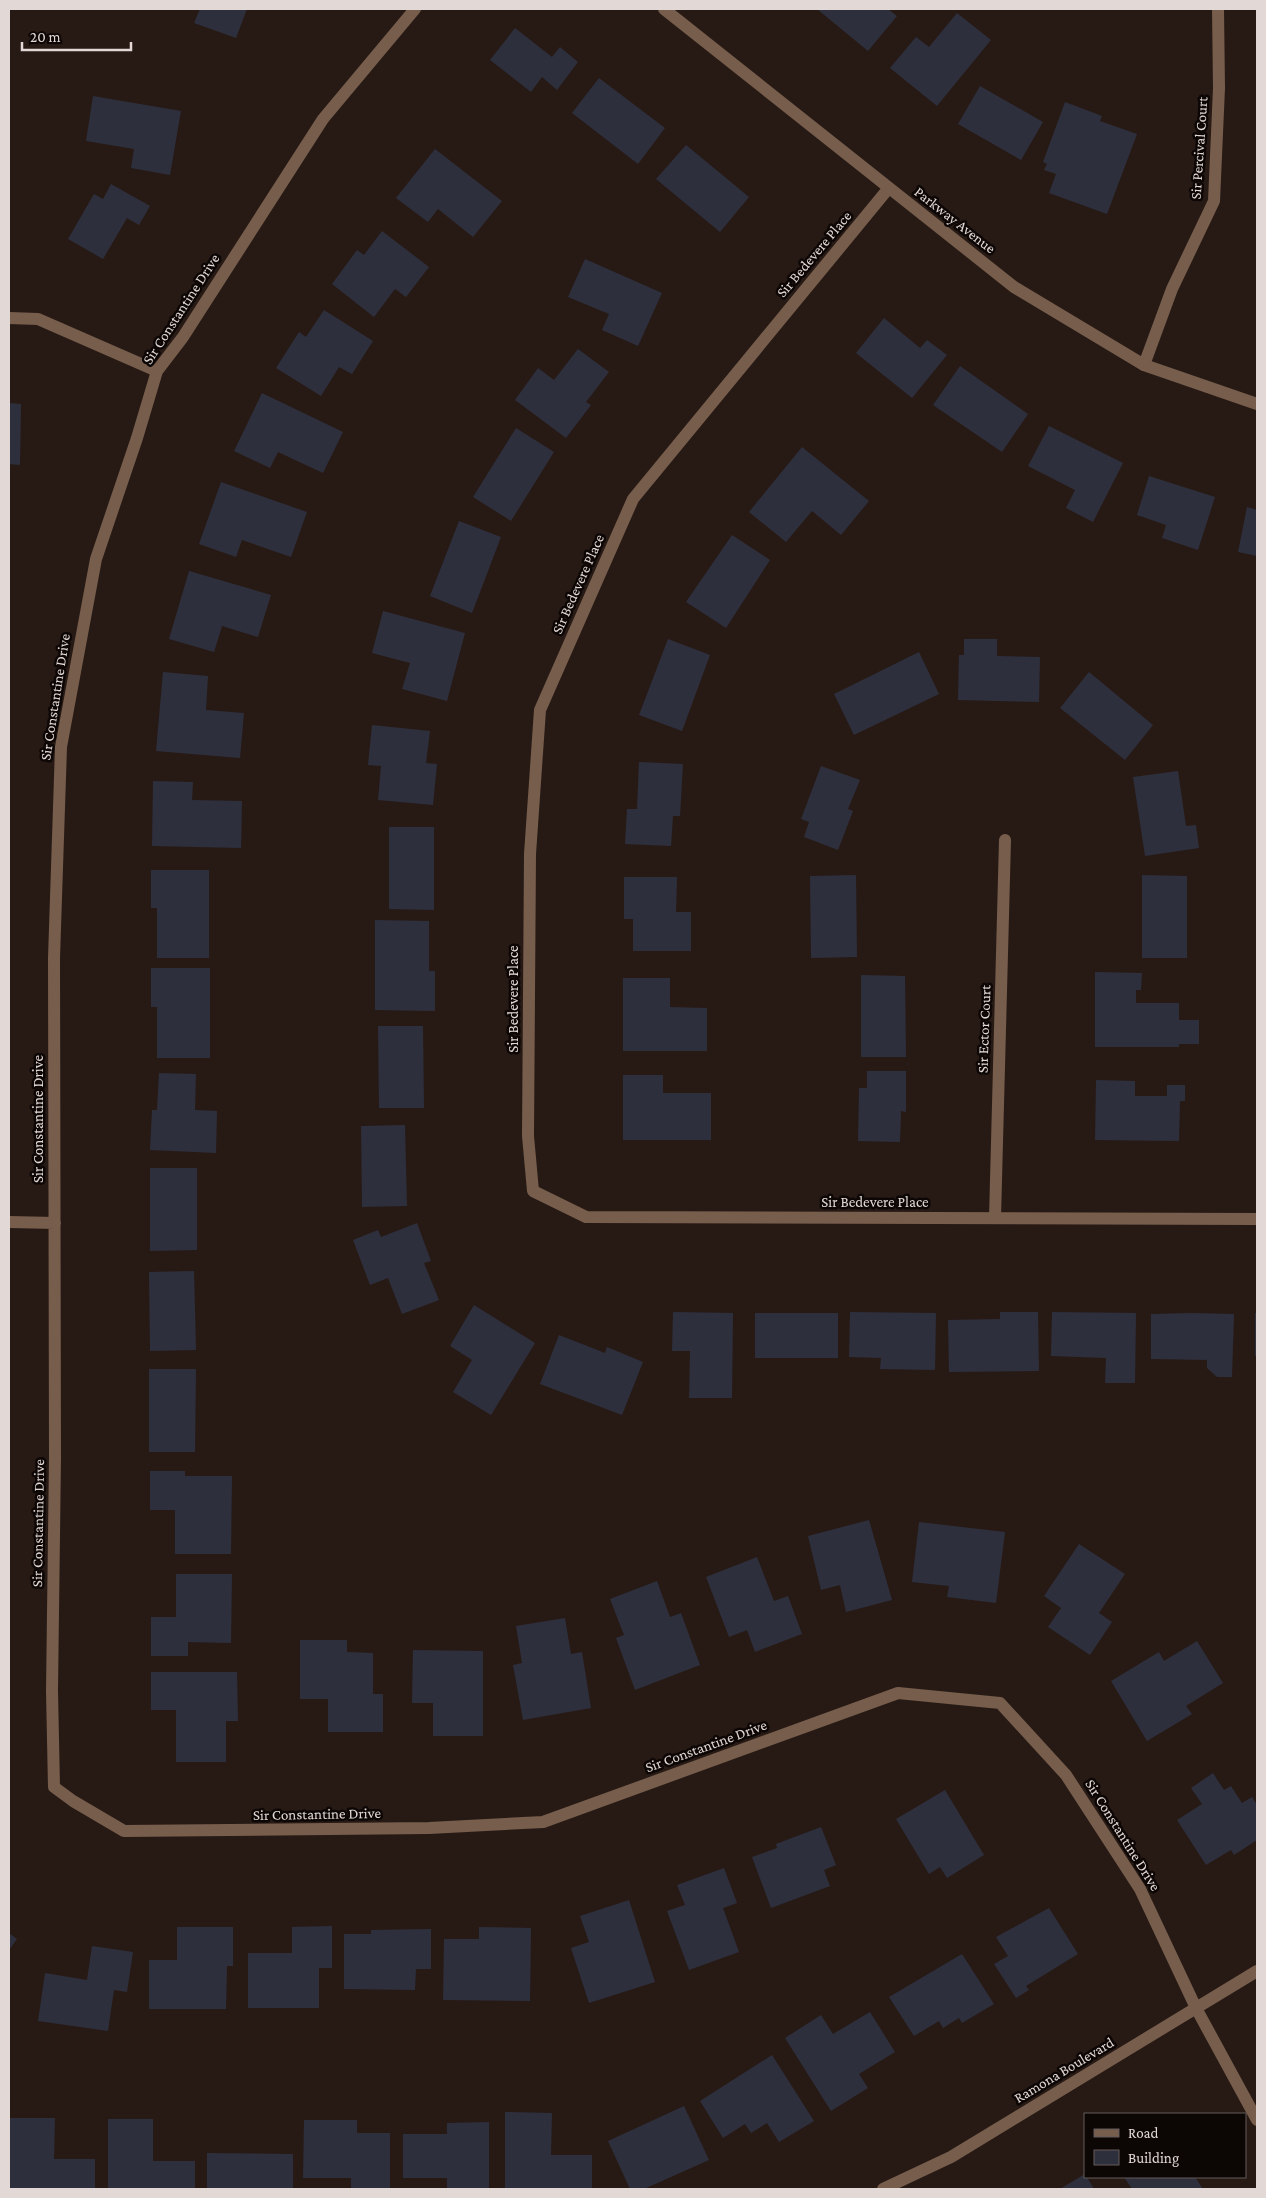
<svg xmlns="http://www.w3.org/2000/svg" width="1266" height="2198" viewBox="0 0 1266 2198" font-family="'Crimson Pro',serif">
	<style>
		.building { fill: #2e2f3d }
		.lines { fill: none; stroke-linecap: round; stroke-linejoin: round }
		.minor { stroke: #775d4c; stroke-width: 12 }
		.tertiary { stroke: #775d4c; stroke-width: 12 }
		.labels { text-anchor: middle; stroke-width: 5; stroke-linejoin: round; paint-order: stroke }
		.street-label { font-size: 15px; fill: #e2d8d5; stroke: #0c0605 }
	</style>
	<rect width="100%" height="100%" fill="#271a15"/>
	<path class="building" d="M 200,9 L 247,9 L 236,38 L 194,23 Z
		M 817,9 L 888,9 L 897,16 L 868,51 Z
		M 957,13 L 991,40 L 937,106 L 890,68 L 916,37 L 929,47 Z
		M 515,28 L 552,57 L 560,47 L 578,62 L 557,90 L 542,77 L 531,92 L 490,60 Z
		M 599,78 L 665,128 L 638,164 L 572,113 Z
		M 980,86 L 1043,122 L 1021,160 L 958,124 Z
		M 93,96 L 181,111 L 170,175 L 131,168 L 134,149 L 86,141 Z
		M 1065,102 L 1102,116 L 1100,121 L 1137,134 L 1107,214 L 1049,193 L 1056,174 L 1044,170 L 1047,164 L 1043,162 Z
		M 686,145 L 749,197 L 720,232 L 656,179 Z
		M 435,149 L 502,201 L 473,237 L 438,209 L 428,222 L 396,198 Z
		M 111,184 L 150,206 L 139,225 L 127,218 L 103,259 L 68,239 L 94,194 L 103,199 Z
		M 382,231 L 429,267 L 406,297 L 395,289 L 374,317 L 332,284 L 357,250 L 364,255 Z
		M 585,259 L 662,293 L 638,346 L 602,330 L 609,314 L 568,297 Z
		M 324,310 L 373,341 L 352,374 L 339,367 L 321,396 L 276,368 L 299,332 L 306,337 Z
		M 884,318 L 920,348 L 927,340 L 947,355 L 912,398 L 856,353 Z
		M 578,349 L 609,372 L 586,402 L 591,405 L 566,438 L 515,400 L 538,368 L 554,380 Z
		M 960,366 L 1028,414 L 1002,452 L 933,405 Z
		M 262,393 L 343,432 L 323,473 L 278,452 L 270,468 L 234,451 Z
		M 9,403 L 21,404 L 20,465 L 9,464 Z
		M 1049,426 L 1123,463 L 1093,522 L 1066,508 L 1075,490 L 1028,466 Z
		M 516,428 L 554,452 L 511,521 L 473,497 Z
		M 802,447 L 869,501 L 841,535 L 812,511 L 786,542 L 749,512 Z
		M 1149,476 L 1215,497 L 1198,550 L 1162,538 L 1166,525 L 1137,515 Z
		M 221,482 L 307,512 L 291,557 L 242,540 L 236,557 L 199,544 Z
		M 1247,507 L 1257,510 L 1257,556 L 1238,552 Z
		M 459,521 L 501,537 L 472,613 L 430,596 Z
		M 732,535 L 770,560 L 726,628 L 686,602 Z
		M 189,571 L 271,595 L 258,637 L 222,626 L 214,652 L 169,639 Z
		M 383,611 L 465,633 L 447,701 L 402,689 L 410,663 L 372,653 Z
		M 668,639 L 710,655 L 682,731 L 639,715 Z
		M 964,639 L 997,639 L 997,656 L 1040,657 L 1039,702 L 958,700 L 959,655 L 964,655 Z
		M 919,652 L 939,694 L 854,735 L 834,694 Z
		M 163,672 L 208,676 L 206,710 L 244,713 L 240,758 L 156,751 Z
		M 1089,672 L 1153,725 L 1125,760 L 1060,708 Z
		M 372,725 L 430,731 L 426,763 L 437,764 L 433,805 L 378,800 L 381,766 L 368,765 Z
		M 639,762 L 683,764 L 680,816 L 673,816 L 671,846 L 625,844 L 627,809 L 637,809 Z
		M 821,766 L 860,780 L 848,809 L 853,811 L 838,850 L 804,837 L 809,822 L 801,819 Z
		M 1178,771 L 1186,826 L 1196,825 L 1199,848 L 1145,856 L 1133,777 Z
		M 153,781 L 193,782 L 192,800 L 242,801 L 241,848 L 152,846 Z
		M 389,827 L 434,827 L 434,910 L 389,909 Z
		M 151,870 L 209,870 L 209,958 L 157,958 L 157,908 L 151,908 Z
		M 856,875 L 857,957 L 811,958 L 810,876 Z
		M 1142,875 L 1187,876 L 1187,958 L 1142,958 Z
		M 624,877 L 677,877 L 676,912 L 691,912 L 691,951 L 633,951 L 633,919 L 624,919 Z
		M 375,920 L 429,921 L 429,971 L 435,971 L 435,1011 L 375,1010 Z
		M 151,968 L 210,968 L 210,1058 L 157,1058 L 157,1007 L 151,1007 Z
		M 1095,972 L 1142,973 L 1141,990 L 1136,990 L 1136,1003 L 1179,1003 L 1179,1020 L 1199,1020 L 1199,1044 L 1179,1044 L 1179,1047 L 1095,1047 Z
		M 861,975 L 905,976 L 906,1057 L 861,1057 Z
		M 623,978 L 670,978 L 670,1007 L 707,1008 L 707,1051 L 623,1051 Z
		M 378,1026 L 423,1026 L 424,1108 L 379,1108 Z
		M 867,1071 L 906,1071 L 906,1112 L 901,1111 L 900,1142 L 858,1141 L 859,1088 L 867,1088 Z
		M 159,1073 L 196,1074 L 195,1110 L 217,1111 L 216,1153 L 150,1150 L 152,1110 L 157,1110 Z
		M 623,1075 L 663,1075 L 663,1093 L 711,1093 L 711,1140 L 623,1140 Z
		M 1096,1080 L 1135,1081 L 1135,1096 L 1167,1096 L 1167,1085 L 1185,1085 L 1185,1101 L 1180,1101 L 1179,1141 L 1095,1140 Z
		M 405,1125 L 407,1206 L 362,1207 L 361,1126 Z
		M 150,1168 L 197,1168 L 197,1250 L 150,1251 Z
		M 417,1223 L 431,1261 L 424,1263 L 439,1300 L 402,1314 L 388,1278 L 370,1285 L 353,1240 L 378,1230 L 381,1237 Z
		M 194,1271 L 196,1350 L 150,1351 L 149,1272 Z
		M 474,1305 L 535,1343 L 491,1415 L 453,1392 L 472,1360 L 450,1346 Z
		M 673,1312 L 733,1313 L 732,1398 L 689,1398 L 690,1351 L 672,1351 Z
		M 850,1312 L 936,1313 L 935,1370 L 880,1369 L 881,1358 L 849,1357 Z
		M 1000,1312 L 1038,1312 L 1039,1371 L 949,1372 L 948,1320 L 1000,1319 Z
		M 1052,1312 L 1136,1313 L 1135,1383 L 1105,1383 L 1106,1358 L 1051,1356 Z
		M 755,1313 L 838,1313 L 838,1358 L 755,1358 Z
		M 1191,1313 L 1234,1314 L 1232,1377 L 1217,1377 L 1207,1368 L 1207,1360 L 1151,1359 L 1151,1314 Z
		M 1255,1313 L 1257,1313 L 1257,1356 L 1255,1356 Z
		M 559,1335 L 605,1353 L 607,1347 L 643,1362 L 622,1415 L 540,1384 Z
		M 149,1369 L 196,1369 L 195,1452 L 149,1452 Z
		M 150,1471 L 185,1471 L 185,1476 L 232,1476 L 231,1554 L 175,1554 L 175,1510 L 150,1510 Z
		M 869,1520 L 892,1600 L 846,1612 L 840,1585 L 821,1590 L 808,1536 Z
		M 919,1522 L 1005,1532 L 996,1603 L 947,1597 L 949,1586 L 912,1582 Z
		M 1079,1544 L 1125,1574 L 1099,1613 L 1112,1622 L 1090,1655 L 1048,1627 L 1061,1608 L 1044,1596 Z
		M 757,1557 L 774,1601 L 788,1596 L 802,1634 L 755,1652 L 747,1630 L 729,1637 L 706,1577 Z
		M 176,1574 L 232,1574 L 231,1643 L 188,1642 L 188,1656 L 151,1656 L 151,1617 L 176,1617 Z
		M 657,1581 L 670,1617 L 681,1613 L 700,1665 L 635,1690 L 616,1638 L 624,1635 L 610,1599 Z
		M 565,1618 L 571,1654 L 582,1652 L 591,1708 L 523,1720 L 513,1665 L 522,1663 L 516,1626 Z
		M 300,1640 L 347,1640 L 347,1652 L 373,1653 L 373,1694 L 383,1694 L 383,1732 L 328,1732 L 328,1699 L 300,1699 Z
		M 1197,1641 L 1223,1683 L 1186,1706 L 1192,1714 L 1147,1741 L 1111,1681 L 1159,1652 L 1164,1661 Z
		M 413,1650 L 483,1651 L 483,1736 L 433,1736 L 433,1703 L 412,1703 Z
		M 151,1672 L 237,1672 L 238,1721 L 226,1721 L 226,1762 L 176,1762 L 176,1710 L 151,1710 Z
		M 1213,1773 L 1224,1790 L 1231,1786 L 1242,1803 L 1252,1797 L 1257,1805 L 1257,1840 L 1234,1855 L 1231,1850 L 1206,1865 L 1177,1820 L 1202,1804 L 1191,1788 Z
		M 945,1790 L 984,1855 L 947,1878 L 940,1867 L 929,1874 L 896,1819 Z
		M 821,1827 L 836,1865 L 824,1870 L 830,1886 L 771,1908 L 752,1857 L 777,1848 L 776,1844 Z
		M 724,1868 L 737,1903 L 723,1908 L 739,1952 L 689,1970 L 667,1911 L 685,1905 L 677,1885 Z
		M 629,1900 L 655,1982 L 589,2003 L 571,1948 L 589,1942 L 580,1916 Z
		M 1049,1908 L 1078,1954 L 1026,1986 L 1029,1990 L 1016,1998 L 994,1964 L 1008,1956 L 996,1937 Z
		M 332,1926 L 332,1968 L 319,1968 L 319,2008 L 248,2008 L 248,1953 L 292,1953 L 292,1927 Z
		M 177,1927 L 233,1927 L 233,1966 L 227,1966 L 226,2009 L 149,2009 L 149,1960 L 177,1960 Z
		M 479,1927 L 531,1928 L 530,2001 L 443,2000 L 444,1939 L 479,1939 Z
		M 431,1929 L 431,1969 L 416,1969 L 415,1990 L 344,1989 L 344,1934 L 371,1934 L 371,1930 Z
		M 9,1933 L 17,1939 L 9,1950 Z
		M 92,1946 L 133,1952 L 127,1992 L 114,1990 L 108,2031 L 38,2021 L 45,1973 L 87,1980 Z
		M 962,1954 L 994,2004 L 962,2023 L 959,2018 L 943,2028 L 939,2021 L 914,2036 L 889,1997 Z
		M 870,2012 L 895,2052 L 859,2074 L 868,2088 L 831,2111 L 785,2038 L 821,2015 L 833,2034 Z
		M 772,2055 L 814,2121 L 779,2142 L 767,2123 L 751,2133 L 745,2124 L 723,2138 L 700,2101 Z
		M 684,2106 L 709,2160 L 644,2189 L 630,2189 L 608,2141 Z
		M 505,2112 L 552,2113 L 551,2155 L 592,2155 L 592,2189 L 505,2189 Z
		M 9,2118 L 55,2118 L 54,2159 L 95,2159 L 95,2189 L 9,2189 Z
		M 108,2119 L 153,2119 L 153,2161 L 195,2161 L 195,2189 L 108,2189 Z
		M 304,2120 L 357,2120 L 357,2133 L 390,2133 L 390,2189 L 351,2189 L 351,2178 L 303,2178 Z
		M 489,2122 L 489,2189 L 447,2189 L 447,2178 L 403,2178 L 403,2134 L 447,2134 L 447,2123 Z
		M 207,2153 L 293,2154 L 293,2189 L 207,2189 Z
		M 1085,2174 L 1094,2189 L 1060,2189 Z
		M 1124,2177 L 1195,2177 L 1203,2189 L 1132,2189 Z"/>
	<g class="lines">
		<path class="minor" d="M 415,9 L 323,119 L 183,337 L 157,371 L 137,438 L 96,559 L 61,747 L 54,958 L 55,1457 L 52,1691 L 54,1787 L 73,1801 L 124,1831 L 429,1828 L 543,1822 L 898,1693 L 1000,1703 L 1066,1775 L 1140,1889 L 1196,2008 L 1257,2120
			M 888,189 L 633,499 L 540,710 L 530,854 L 528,1136 L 533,1191 L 586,1217 L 1257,1219
			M 9,318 L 38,319 L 157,371
			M 1144,365 L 1172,289 L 1214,201 L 1219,88 L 1218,9
			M 995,1218 L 1005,840
			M 9,1222 L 55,1223
			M 883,2189 L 951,2157 L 1257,1971"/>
		<path class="tertiary" d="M 664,9 L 1014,287 L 1144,365 L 1257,404"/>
	</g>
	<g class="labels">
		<g class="street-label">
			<text transform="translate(1199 148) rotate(-86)" y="5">Sir Percival Court</text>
			<text transform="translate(955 220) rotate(38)" y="5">Parkway Avenue</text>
			<text transform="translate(814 254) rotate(-50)" y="5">Sir Bedevere Place</text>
			<text transform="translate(181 309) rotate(-57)" y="5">Sir Constantine Drive</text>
			<text transform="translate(578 584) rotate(-66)" y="5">Sir Bedevere Place</text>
			<text transform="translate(55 697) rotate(-81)" y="5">Sir Constantine Drive</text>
			<text transform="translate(513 999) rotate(-90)" y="5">Sir Bedevere Place</text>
			<text transform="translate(984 1029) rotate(-88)" y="5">Sir Ector Court</text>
			<text transform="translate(38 1119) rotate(-90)" y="5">Sir Constantine Drive</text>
			<text x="875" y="1207">Sir Bedevere Place</text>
			<text transform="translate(38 1523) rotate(-89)" y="5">Sir Constantine Drive</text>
			<text transform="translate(706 1746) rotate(-20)" y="5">Sir Constantine Drive</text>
			<text transform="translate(317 1814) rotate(-1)" y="5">Sir Constantine Drive</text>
			<text transform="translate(1123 1835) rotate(58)" y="5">Sir Constantine Drive</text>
			<text transform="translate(1064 2070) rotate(-31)" y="5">Ramona Boulevard</text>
		</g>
	</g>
	<rect width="1266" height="2198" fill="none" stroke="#e2d8d5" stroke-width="20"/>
	<rect x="1084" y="2113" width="162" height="65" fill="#0c0605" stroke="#625a58"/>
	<rect x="1094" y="2129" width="25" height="8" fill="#775d4c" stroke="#625a58"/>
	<text x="1128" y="2138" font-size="15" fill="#e2d8d5">Road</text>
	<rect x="1094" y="2150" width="25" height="15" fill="#2e2f3d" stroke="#625a58"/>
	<text x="1128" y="2163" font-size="15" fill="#e2d8d5">Building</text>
	<path d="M22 42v8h109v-8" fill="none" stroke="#e2d8d5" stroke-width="2.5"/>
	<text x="30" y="42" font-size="15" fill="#e2d8d5" stroke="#0c0605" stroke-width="4" paint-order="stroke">20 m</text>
</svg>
